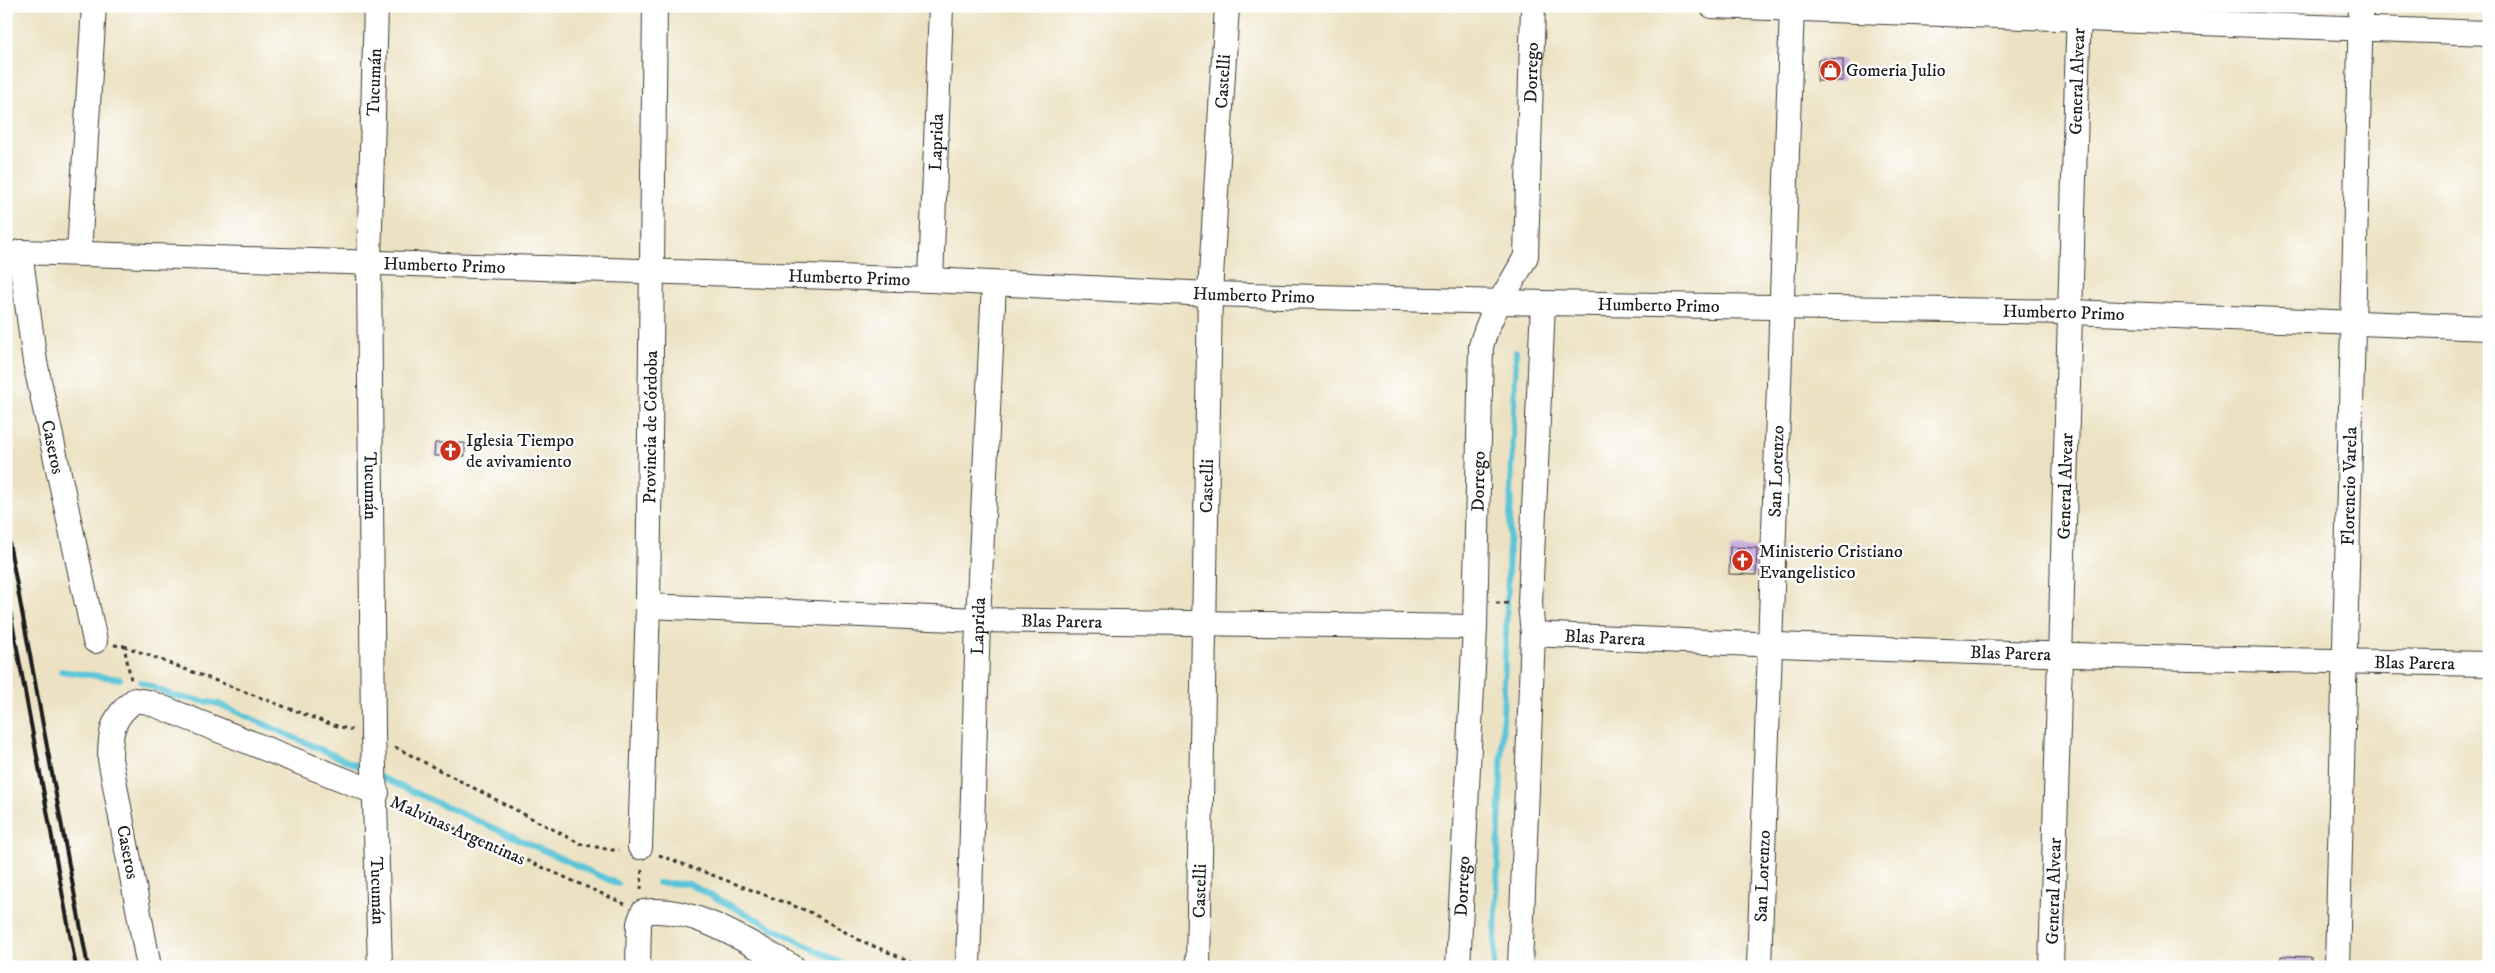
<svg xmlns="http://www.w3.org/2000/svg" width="2495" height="973" viewBox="0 0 2495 973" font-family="'IM FELL DW Pica',serif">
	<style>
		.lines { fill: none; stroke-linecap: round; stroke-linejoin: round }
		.stream { stroke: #5cc5d7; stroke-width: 6 }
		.building { fill: #c9abdd }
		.minor-casing { stroke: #3b3a35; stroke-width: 26 }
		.path { stroke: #3b3a35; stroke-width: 3; stroke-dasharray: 4 4; stroke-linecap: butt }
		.minor { stroke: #fff; stroke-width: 24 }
		.rail { stroke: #1c1c1c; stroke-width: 4 }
		.labels { text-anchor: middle; stroke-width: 4.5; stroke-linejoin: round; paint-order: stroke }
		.poi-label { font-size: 18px; fill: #1c1c1c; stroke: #fff; text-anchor: start }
		.street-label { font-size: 18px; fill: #1c1c1c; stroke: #fff }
	</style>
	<rect width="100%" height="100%" fill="#fff"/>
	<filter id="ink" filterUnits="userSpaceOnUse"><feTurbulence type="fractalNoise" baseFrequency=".02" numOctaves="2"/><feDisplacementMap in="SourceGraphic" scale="10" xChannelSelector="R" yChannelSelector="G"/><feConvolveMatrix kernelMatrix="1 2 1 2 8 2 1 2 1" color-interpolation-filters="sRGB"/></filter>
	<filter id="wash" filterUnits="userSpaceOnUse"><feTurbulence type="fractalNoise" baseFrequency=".0096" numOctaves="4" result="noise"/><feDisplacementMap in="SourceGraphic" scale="20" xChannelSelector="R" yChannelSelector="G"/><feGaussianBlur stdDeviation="1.12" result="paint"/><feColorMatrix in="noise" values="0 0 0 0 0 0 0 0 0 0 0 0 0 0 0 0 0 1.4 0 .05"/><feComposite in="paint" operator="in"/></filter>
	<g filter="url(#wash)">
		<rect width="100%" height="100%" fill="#ece2c3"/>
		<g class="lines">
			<path class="stream" d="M 61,671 L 120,679
				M 141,682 L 174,696 L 219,704 L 369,771
				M 380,777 L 618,884
				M 658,883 L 689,884 L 848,967
				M 1494,967 L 1516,352"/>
		</g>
		<g id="blocks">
			<path class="building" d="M 1818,59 L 1843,59 L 1843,81 L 1817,81 Z
				M 435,443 L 465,443 L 465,456 L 434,456 Z
				M 1730,547 L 1757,548 L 1756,575 L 1729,574 Z
				M 2281,956 L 2311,957 L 2311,967 L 2280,967 Z"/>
		</g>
	</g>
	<g filter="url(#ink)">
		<use href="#blocks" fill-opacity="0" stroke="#3b3a35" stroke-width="1"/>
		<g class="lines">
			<defs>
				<g id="minor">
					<path id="s1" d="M 376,6 L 369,262 L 373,735 L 380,967"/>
					<path d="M 1712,6 L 2489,33"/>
					<path d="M 79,253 L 94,6"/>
					<path id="s2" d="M 931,280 L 941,6"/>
					<path id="s3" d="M 648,606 L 978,620 L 1475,627"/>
					<path id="s4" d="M 1533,634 C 1851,650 2170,659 2489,664"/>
					<path id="s5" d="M 95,641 L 35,362 L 20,252 L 931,280 L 1210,294 L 1543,303 L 2070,312 L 2489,328"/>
					<path id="s6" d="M 640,847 L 648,606 L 655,6"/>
					<path d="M 149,967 L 110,759 C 110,732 112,717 135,700 L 148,702 L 377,793"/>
					<path d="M 638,967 L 639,923 L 643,912 C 692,904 750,944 793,967"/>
					<path id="s7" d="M 968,967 L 978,620 L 994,284"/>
					<path id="s8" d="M 1198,967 L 1210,294 L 1227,6"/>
					<path id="s9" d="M 1458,967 L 1475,627 L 1481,346 C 1491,308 1510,289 1526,256 L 1533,6"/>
					<path d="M 1520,967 L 1533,634 L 1530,603 L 1543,303"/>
					<path id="s10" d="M 1759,967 L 1792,6"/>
					<path id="s11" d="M 2051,967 L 2079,6"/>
					<path id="s12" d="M 2337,967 L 2361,6"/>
				</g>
			</defs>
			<use href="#minor" class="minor-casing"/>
			<path class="path" d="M 1496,603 L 1510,603
				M 114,645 L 124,646 L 131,680
				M 124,646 L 330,724 L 352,730
				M 395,747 L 581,844 L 611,850 L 619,850
				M 395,802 L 625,904
				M 659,855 L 810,912 L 861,941 L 925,967
				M 641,890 L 642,867"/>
			<use href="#minor" class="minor"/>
			<path class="rail" d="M 6,526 L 88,967
				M 6,589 L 76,967"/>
		</g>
	</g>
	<defs>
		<symbol id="shop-disc" viewBox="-11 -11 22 22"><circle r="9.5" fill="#c8321e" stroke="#fff"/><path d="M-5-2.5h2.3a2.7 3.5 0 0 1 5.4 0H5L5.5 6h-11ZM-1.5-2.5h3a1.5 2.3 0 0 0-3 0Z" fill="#fff"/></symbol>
		<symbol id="church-disc" viewBox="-11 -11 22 22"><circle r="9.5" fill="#c8321e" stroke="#fff"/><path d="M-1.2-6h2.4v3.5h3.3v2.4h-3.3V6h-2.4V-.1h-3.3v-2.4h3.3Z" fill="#fff"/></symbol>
	</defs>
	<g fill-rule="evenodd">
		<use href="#shop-disc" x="1818" y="58" width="25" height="25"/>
		<use href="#church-disc" x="438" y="438" width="25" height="25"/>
		<use href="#church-disc" x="1730" y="548" width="25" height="25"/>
	</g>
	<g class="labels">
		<g class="poi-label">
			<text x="1846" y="76">Gomeria Julio</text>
			<text x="466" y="446">Iglesia Tiempo<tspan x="466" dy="21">de avivamiento</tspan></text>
			<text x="1759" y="557">Ministerio Cristiano<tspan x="1759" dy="21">Evangelistico</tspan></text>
		</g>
		<g class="street-label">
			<text dy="6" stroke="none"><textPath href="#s9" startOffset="906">Dorrego</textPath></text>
			<text transform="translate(374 82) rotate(-88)" y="6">Tucumán</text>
			<text dy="6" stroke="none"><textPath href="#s8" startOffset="886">Castelli</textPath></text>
			<text dy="6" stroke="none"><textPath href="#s11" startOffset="886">General Alvear</textPath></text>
			<text dy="6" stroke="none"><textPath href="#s2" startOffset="138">Laprida</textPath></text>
			<text dy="6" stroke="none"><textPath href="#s5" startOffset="821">Humberto Primo</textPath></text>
			<text dy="6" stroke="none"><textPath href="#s5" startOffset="1226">Humberto Primo</textPath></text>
			<text dy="6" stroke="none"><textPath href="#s5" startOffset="1631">Humberto Primo</textPath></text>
			<text dy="6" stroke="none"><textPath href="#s5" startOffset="2036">Humberto Primo</textPath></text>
			<text dy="6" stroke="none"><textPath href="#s5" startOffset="2441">Humberto Primo</textPath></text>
			<text dy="6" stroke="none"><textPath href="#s6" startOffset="420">Provincia de Córdoba</textPath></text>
			<text transform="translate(53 447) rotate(78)" y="6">Caseros</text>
			<text dy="6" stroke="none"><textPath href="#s10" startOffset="496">San Lorenzo</textPath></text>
			<text dy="6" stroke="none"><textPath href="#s9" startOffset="486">Dorrego</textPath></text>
			<text dy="6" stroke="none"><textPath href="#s8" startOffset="481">Castelli</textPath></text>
			<text dy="6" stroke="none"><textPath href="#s12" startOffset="481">Florencio Varela</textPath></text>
			<text dy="6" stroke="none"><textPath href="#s1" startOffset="480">Tucumán</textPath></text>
			<text dy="6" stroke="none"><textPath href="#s11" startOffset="481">General Alvear</textPath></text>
			<text dy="6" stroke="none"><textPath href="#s3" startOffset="414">Blas Parera</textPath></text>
			<text dy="6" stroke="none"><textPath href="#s7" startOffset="341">Laprida</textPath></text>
			<text dy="6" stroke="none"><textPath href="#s4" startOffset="72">Blas Parera</textPath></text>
			<text dy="6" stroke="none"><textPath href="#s4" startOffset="478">Blas Parera</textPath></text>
			<text dy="6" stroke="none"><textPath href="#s4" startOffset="882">Blas Parera</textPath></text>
			<text transform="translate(458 830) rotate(24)" y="6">Malvinas Argentinas</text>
			<text transform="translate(128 852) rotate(79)" y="6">Caseros</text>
			<text dy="6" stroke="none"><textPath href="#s10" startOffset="91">San Lorenzo</textPath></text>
			<text dy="6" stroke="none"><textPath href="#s9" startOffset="81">Dorrego</textPath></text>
			<text dy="6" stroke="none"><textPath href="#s1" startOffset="885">Tucumán</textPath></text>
			<text dy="6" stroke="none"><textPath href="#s8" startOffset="76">Castelli</textPath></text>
			<text dy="6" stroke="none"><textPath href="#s11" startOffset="76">General Alvear</textPath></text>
		</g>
	</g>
	<rect width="2495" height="973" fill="none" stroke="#fff" stroke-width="25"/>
</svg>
